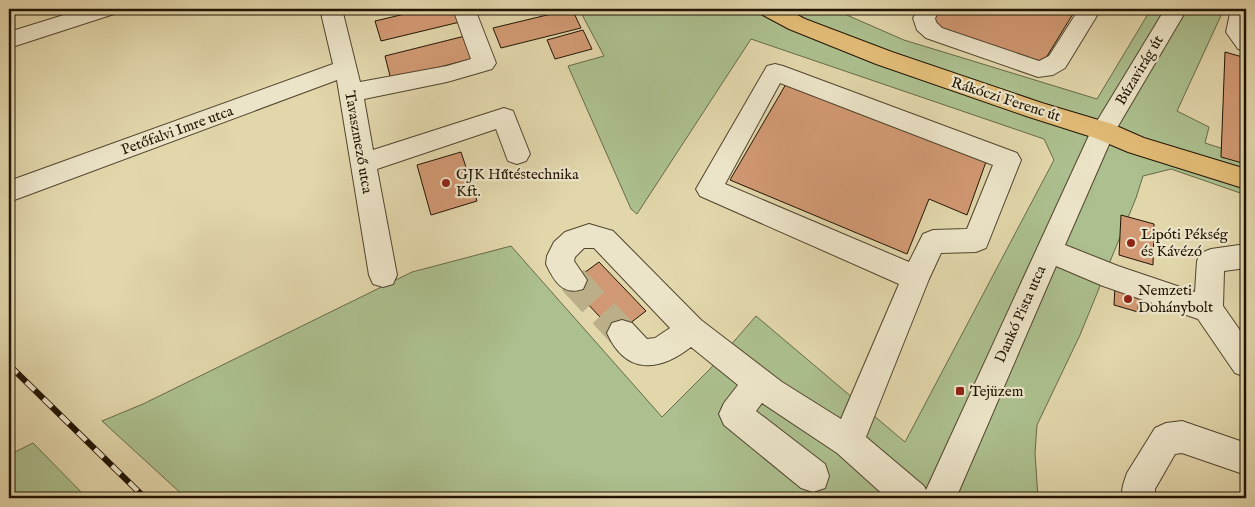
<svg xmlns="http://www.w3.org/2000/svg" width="1255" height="507" viewBox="0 0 1255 507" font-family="'IM FELL English',serif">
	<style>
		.green { fill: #acbf8e; stroke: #666a48 }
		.building { fill: #d19973; stroke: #211403 }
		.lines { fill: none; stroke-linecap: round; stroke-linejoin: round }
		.minor-tunnel { stroke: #bbaf89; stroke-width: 30; stroke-dasharray: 30 15; stroke-linecap: butt }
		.minor-casing { stroke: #51442d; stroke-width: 2 }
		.major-casing { stroke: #211403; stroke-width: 2 }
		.minor { fill: #ece4c8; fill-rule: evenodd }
		.major { fill: #e1bb76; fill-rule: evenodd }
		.rail-casing { stroke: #211403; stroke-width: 6 }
		.rail { stroke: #ece4c8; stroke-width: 4.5; stroke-dasharray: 12; stroke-linecap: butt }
		.poi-dot { fill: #8f2418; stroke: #ece4c8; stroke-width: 2 }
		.labels { text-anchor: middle; stroke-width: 4.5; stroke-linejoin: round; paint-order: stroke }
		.street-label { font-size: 15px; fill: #211403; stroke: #ece4c8 }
		.poi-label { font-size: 15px; fill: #211403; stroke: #ece4c8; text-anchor: start }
	</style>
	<rect width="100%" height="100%" fill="#e2d6ab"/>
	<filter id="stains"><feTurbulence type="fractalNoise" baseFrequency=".004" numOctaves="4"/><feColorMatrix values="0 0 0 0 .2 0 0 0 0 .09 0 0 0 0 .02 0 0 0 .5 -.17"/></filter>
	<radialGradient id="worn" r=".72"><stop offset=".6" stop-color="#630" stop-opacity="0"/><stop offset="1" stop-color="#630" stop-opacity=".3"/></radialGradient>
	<path class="green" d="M 579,9 L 833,9 L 904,40 L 1097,99 L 1151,9 L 1224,9 L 1177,111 L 1209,127 L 1205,143 L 1246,156 L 1246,195 L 1171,169 L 1143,176 L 1136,198 L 1080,335 L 1037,425 L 1035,453 L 1038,498 L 186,498 L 102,421 L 143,404 L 412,272 L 511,246 L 662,417 L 709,370 L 756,316 L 905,442 L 1054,160 L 1044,139 L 751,39 L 637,214 L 631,209 L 568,66 L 604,56 Z
		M 33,443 L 87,498 L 9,498 L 9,455 Z"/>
	<path class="building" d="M 426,9 L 460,9 L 464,21 L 381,41 L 375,21 Z
		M 572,9 L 581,28 L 501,48 L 493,28 Z
		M 941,9 L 1076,9 L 1041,66 L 993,45 L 990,50 L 930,23 Z
		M 583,30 L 592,49 L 555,59 L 547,40 Z
		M 469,35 L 478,57 L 391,80 L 385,56 Z
		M 1225,52 L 1246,58 L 1246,164 L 1221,157 Z
		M 786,84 L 987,159 L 967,215 L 929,199 L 907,254 L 730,180 Z
		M 461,152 L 477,201 L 431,215 L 417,165 Z
		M 1121,215 L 1154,224 L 1153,265 L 1119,255 Z
		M 599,262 L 646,311 L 616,334 L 569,284 Z
		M 1115,286 L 1139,294 L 1138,312 L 1114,305 Z"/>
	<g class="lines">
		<path class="minor-tunnel" d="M 573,280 L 622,333"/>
		<defs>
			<path id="minor" d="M 83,9 L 117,9 L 114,14 L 9,48 L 9,32 Z
				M 320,9 L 342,9 L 360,82 L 447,66 L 471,59 L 453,9 L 475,9 L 496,63 L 492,69 L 447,82 L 364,99 L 373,150 L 504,108 L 513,111 L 530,154 L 526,161 L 517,164 L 508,161 L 496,129 L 377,169 L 397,275 L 393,284 L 383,287 L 373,284 L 369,275 L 337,80 L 9,202 L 9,181 L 333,64 Z
				M 919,9 L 941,9 L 935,18 L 936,22 L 942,28 L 1039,61 L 1049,56 L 1079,9 L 1101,9 L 1065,68 L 1053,75 L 1038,77 L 926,38 L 917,30 L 913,18 Z
				M 1165,9 L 1187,9 L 1114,133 L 1065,245 L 1118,266 L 1195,292 L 1197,261 L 1201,253 L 1211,249 L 1246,244 L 1246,268 L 1224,271 L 1223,306 L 1246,339 L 1246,377 L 1235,373 L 1198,319 L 1103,286 L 1056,266 L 956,498 L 887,498 L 837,453 L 762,403 L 756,411 L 825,464 L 829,476 L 825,488 L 813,492 L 801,488 L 724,425 L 719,414 L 724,403 L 738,385 L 691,347 C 659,372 626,375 607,333 L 612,323 L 622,320 L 632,323 L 647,339 L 655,338 L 670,328 L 594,248 L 584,248 L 575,257 L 574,261 L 587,280 L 583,289 C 563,296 554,281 546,264 L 547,256 L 554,242 L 565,232 L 589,224 L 613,231 L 701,320 L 782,382 L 841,419 L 899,284 L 700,196 L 696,189 L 767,66 L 775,64 L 783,66 L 1017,153 L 1021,160 L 986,248 L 976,252 L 941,253 L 929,279 L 866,437 L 924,486 L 926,490 L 1091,131 ZM 780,83 L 993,165 L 967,229 L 933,230 L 923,234 L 909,262 L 725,184 Z
				M 1231,9 L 1246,9 L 1246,51 L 1238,49 L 1226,32 Z
				M 1182,421 L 1246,443 L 1246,475 L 1182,453 L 1175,454 L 1155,489 L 1155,498 L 1121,498 L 1123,485 L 1127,473 L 1155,428 L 1166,423 Z"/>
			<path id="major" d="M 758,9 L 786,9 L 805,19 L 892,52 L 1042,103 L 1112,124 L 1144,138 L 1246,169 L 1246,189 L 1128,152 L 1095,138 L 1026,116 L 876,64 L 789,29 L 761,14 Z"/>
		</defs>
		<use href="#minor" class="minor-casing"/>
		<use href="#major" class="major-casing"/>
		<use href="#minor" class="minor"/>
		<use href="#major" class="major"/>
		<defs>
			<path id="rail" d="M 9,365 L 145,498"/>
		</defs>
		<use href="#rail" class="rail-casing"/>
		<use href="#rail" class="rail"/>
	</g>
	<g class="poi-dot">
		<circle cx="446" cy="183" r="5"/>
		<circle cx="1131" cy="243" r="5"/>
		<circle cx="1128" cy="299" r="5"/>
		<rect x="955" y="386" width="10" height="10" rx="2.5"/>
	</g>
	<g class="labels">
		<g class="street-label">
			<text transform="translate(1139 70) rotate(-59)" y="5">Búzavirág út</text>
			<text transform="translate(1006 99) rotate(18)" y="5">Rákóczi Ferenc út</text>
			<text transform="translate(177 130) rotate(-20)" y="5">Petőfalvi Imre utca</text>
			<text transform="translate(359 142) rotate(80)" y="5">Tavaszmező utca</text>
			<text transform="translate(1020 314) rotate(-66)" y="5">Dankó Pista utca</text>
		</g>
		<g class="poi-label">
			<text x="456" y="179">GJK Hűtéstechnika<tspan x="456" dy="17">Kft.</tspan></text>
			<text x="1141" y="239">Lipóti Pékség<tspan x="1141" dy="17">és Kávézó</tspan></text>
			<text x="1138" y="295">Nemzeti<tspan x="1138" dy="17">Dohánybolt</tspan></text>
			<text x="970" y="396">Tejüzem</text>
		</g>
	</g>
	<rect width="1255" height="507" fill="none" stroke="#e2d6ab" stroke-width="30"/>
	<rect x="10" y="10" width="1235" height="487" fill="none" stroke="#211403" stroke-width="2.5"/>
	<rect x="15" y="15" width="1225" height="477" fill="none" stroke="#211403"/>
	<rect width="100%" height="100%" filter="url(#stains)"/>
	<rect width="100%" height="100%" fill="url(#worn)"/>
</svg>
